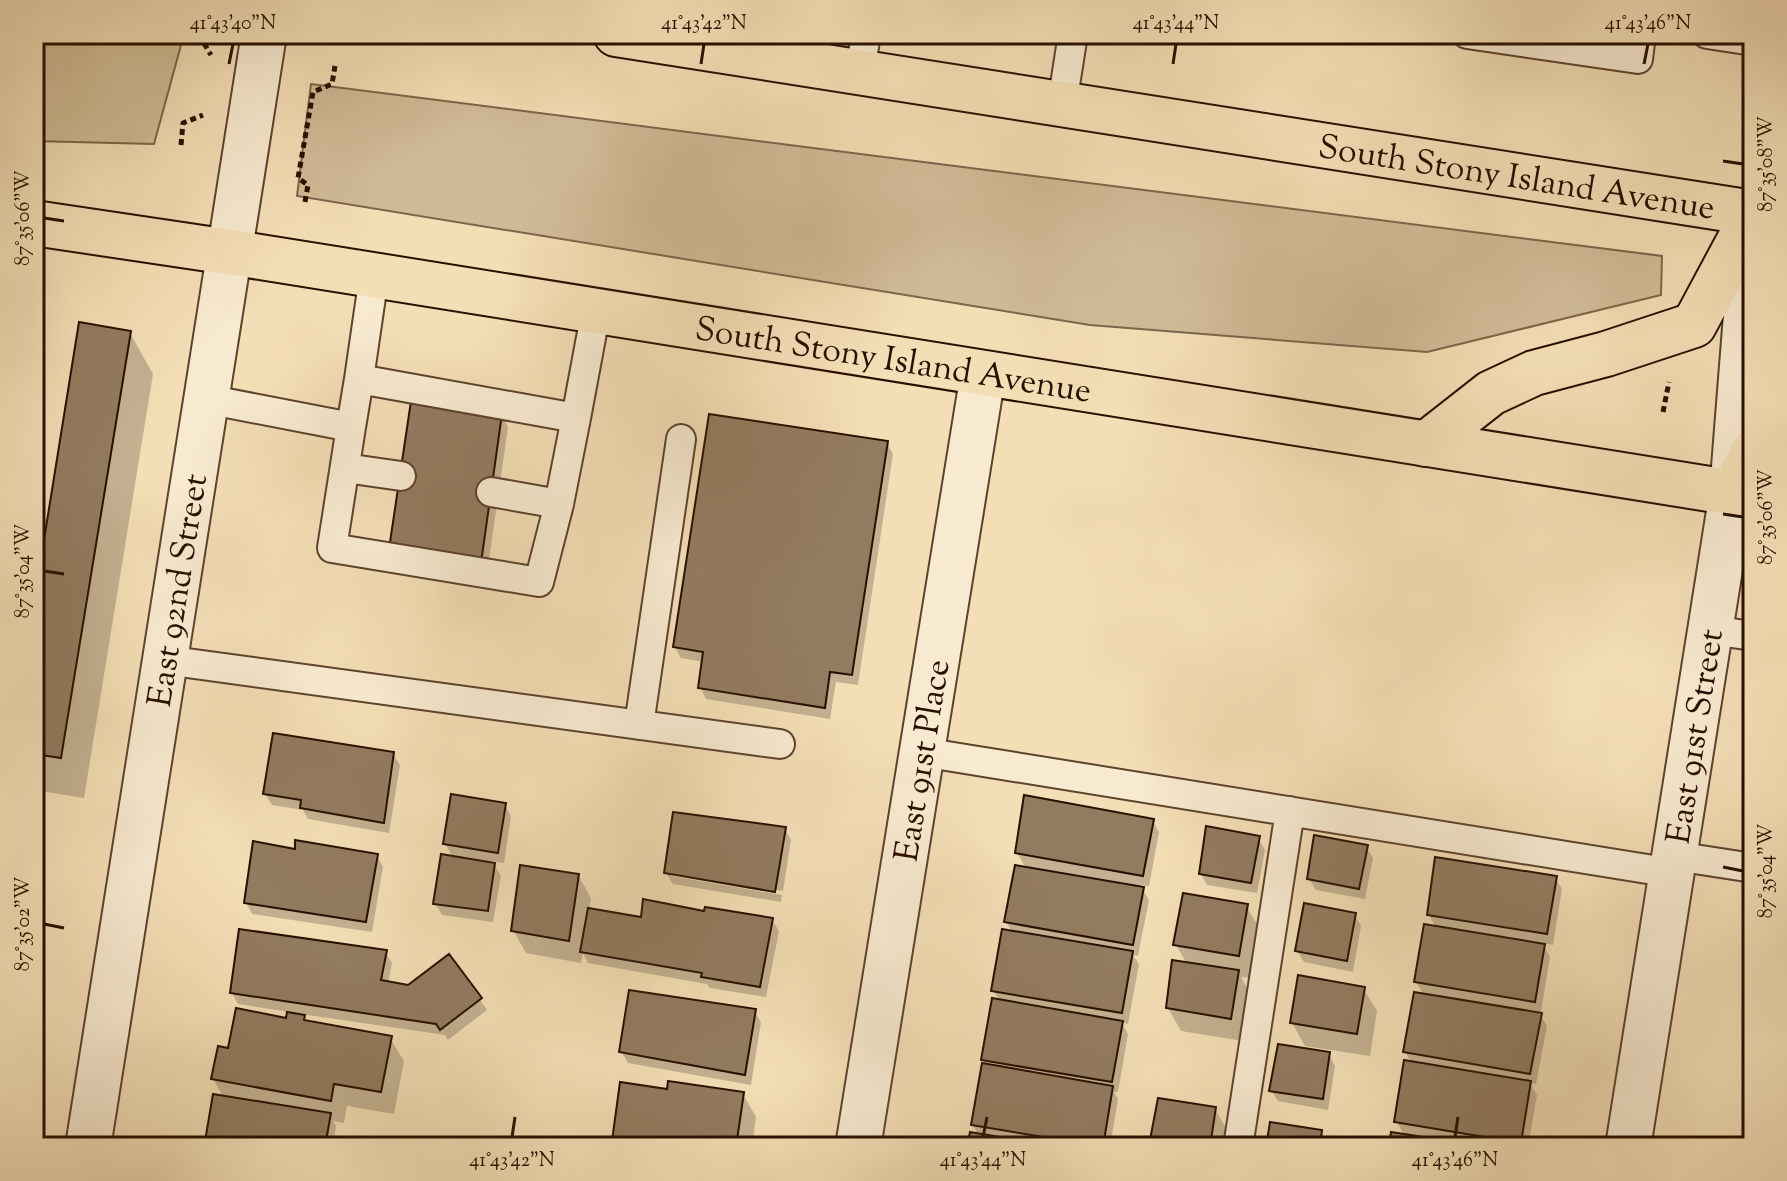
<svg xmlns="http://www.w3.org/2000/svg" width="1787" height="1181" viewBox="0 0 1787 1181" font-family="'Sorts Mill Goudy',serif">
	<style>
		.green { fill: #d1bb97; stroke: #7d654c; stroke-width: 2 }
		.shadow { fill: #0003 }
		.building { fill: #937b5f; stroke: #290f00; stroke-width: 2 }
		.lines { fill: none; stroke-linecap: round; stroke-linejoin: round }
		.lane-casing { stroke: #5c432e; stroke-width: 32 }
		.street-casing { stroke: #5c432e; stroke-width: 48 }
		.highway-casing { stroke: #290f00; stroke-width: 48 }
		.path { stroke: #290f00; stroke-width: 5; stroke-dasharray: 6 4; stroke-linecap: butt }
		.lane { stroke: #f8ead0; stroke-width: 28 }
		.street { stroke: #f8ead0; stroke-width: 44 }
		.highway { stroke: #f4deb6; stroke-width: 44 }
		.ticks { fill: none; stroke: #290f00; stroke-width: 3 }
		.labels { text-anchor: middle; stroke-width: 7; stroke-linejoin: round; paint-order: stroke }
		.street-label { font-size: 34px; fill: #290f00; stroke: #f8ead0 }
		.neatline { fill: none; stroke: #290f00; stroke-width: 3 }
		.ticks-label { font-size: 20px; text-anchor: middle; fill: #290f00 }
	</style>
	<rect width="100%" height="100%" fill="#f4deb6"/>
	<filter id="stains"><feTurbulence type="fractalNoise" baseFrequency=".0025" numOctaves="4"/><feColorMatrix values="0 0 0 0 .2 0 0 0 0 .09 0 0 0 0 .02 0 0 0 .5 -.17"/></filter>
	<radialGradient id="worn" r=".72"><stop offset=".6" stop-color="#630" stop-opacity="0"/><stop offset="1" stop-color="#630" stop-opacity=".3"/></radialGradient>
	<path class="green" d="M 34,34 L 184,34 L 154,144 L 34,141 Z
		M 311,84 L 1662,256 L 1661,295 L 1427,352 L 1090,325 L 297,196 Z"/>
	<path class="shadow" d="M 130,333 L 153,374 L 84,798 L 34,790 L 34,614 Z
		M 501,415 L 508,427 L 487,574 L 398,560 Z
		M 887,443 L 893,454 L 858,685 L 836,682 L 830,719 L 706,699 L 700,687 L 704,662 L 681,658 L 675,647 Z
		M 393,754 L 400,765 L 389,833 L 308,819 L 303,810 L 272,805 L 265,794 Z
		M 505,805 L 511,816 L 504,863 L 492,861 L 501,876 L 493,922 L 442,915 L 435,903 L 453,858 L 445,843 Z
		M 1153,821 L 1159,832 L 1149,886 L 1140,885 L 1149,900 L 1138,956 L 1133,955 L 1139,964 L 1128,1024 L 1121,1022 L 1128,1034 L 1118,1092 L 1114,1092 L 1118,1099 L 1110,1147 L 969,1147 L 979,1136 L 973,1125 L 986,1066 L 983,1060 L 1000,1001 L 993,990 L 1013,933 L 1006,922 L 1026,868 L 1017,853 Z
		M 785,829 L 791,840 L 783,891 L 671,872 L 671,876 L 782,895 L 781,902 L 673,884 L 666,873 Z
		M 1258,838 L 1265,850 L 1257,893 L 1207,885 L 1201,874 Z
		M 1366,846 L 1373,858 L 1365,899 L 1316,890 L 1309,879 Z
		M 297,851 L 377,856 L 383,867 L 372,932 L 252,914 L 246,902 Z
		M 578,875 L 591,898 L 589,910 L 643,919 L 706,913 L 772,920 L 779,931 L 766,997 L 710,988 L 707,984 L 588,963 L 583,953 L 581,963 L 526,953 L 513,930 Z
		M 1555,878 L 1562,889 L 1553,945 L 1542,943 L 1550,957 L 1541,1012 L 1538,1011 L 1547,1026 L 1536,1084 L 1530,1083 L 1537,1095 L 1528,1147 L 1391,1147 L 1405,1136 L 1396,1121 L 1412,1064 L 1405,1052 L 1424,996 L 1416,982 L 1436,928 L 1429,915 Z
		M 1246,906 L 1260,929 L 1252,978 L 1241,977 L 1251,995 L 1243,1041 L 1181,1031 L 1168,1008 L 1187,964 L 1176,945 Z
		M 1354,914 L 1361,926 L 1353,972 L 1304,962 L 1297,951 Z
		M 385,952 L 392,963 L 388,984 L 409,987 L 448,956 L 487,1010 L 448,1040 L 445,1035 L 301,1014 L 307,1023 L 390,1038 L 404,1061 L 394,1114 L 347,1106 L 344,1123 L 333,1121 L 336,1126 L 333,1147 L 206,1147 L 224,1098 L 213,1079 L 230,1050 L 288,1020 L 289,1012 L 238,1004 L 232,993 Z
		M 1363,988 L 1377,1011 L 1370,1056 L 1305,1046 L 1292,1023 Z
		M 754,1011 L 761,1022 L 751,1085 L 628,1063 L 621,1051 Z
		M 1329,1054 L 1335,1066 L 1328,1110 L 1278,1101 L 1271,1090 Z
		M 668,1092 L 743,1094 L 756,1117 L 752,1147 L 617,1147 L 614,1141 Z
		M 1215,1109 L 1228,1132 L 1226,1147 L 1153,1147 L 1151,1145 Z
		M 1321,1132 L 1327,1147 L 1268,1147 Z"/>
	<path class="building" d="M 79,322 L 131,331 L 61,758 L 34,754 L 34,602 Z
		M 411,401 L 502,414 L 481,563 L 389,549 Z
		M 709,414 L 888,441 L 852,675 L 830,672 L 825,708 L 698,688 L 703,652 L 673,647 Z
		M 273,733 L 394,752 L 384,823 L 300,808 L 301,800 L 263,794 Z
		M 451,794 L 506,803 L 498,853 L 443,844 Z
		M 1024,795 L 1154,819 L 1143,876 L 1015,853 Z
		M 673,812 L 786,827 L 775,892 L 664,873 Z
		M 1206,826 L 1260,836 L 1251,883 L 1199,874 Z
		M 1314,835 L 1368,845 L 1359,889 L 1307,879 Z
		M 295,840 L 378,854 L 366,922 L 244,903 L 253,841 L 295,849 Z
		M 441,854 L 495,863 L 488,911 L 433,904 Z
		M 1435,857 L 1557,876 L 1547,934 L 1427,915 Z
		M 520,865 L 579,874 L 569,941 L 511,931 Z
		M 1015,865 L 1144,887 L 1133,945 L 1004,922 Z
		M 1183,893 L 1248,904 L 1239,956 L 1173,945 Z
		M 643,899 L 704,911 L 705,907 L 773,918 L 760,987 L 701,977 L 702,973 L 580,952 L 588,908 L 641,917 Z
		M 1304,903 L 1356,913 L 1347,961 L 1295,951 Z
		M 1424,924 L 1545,944 L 1535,1002 L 1414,982 Z
		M 239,929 L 387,950 L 381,980 L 408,985 L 449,954 L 482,998 L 440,1030 L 436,1024 L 230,993 Z
		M 1002,929 L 1133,951 L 1122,1013 L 991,991 Z
		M 1172,960 L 1239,970 L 1231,1019 L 1166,1008 Z
		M 1298,975 L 1365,987 L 1357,1034 L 1290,1023 Z
		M 629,990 L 756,1009 L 745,1075 L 619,1052 Z
		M 1414,992 L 1542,1013 L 1530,1074 L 1403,1052 Z
		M 992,998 L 1123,1021 L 1112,1082 L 981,1060 Z
		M 236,1008 L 286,1018 L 287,1012 L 305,1015 L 304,1020 L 392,1036 L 381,1092 L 334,1084 L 331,1101 L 211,1079 L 218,1046 L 228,1048 Z
		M 1278,1044 L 1330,1052 L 1323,1099 L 1269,1091 Z
		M 1404,1060 L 1531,1081 L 1521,1143 L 1394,1122 Z
		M 982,1063 L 1113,1086 L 1103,1147 L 971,1125 Z
		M 668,1081 L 744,1092 L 736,1147 L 646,1147 L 612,1141 L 620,1082 L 667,1089 Z
		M 213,1094 L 331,1113 L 325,1147 L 204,1147 Z
		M 1158,1098 L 1216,1107 L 1210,1147 L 1149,1145 Z
		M 1270,1122 L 1322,1130 L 1320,1147 L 1266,1147 Z
		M 970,1132 L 1060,1147 L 967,1147 Z
		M 1391,1132 L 1489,1147 L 1389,1147 Z"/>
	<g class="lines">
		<defs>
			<path id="lane" d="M 1467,34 L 1638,59 L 1641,34
				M 1707,34 L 1753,41
				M 860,72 L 866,34
				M 1062,104 L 1073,34
				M 374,276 L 359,379 L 576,418 L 596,311
				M 206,399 L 351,427 L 359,379
				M 351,427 L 332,548 L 539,582 L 559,504 L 576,418
				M 345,468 L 401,476
				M 491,492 L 559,504
				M 1710,630 L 1753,636
				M 165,660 L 780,744
				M 639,725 L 681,439
				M 922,752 L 1672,873
				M 1675,856 L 1753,868
				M 1238,1147 L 1290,811"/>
			<g id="street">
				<path id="s1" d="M 88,1147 L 264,34"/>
				<path id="s2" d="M 858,1147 L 983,374"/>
				<path id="s3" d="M 1628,1147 L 1732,493 L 1753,227"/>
			</g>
			<g id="highway">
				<path id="s4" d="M 616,34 L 1753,213"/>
				<path id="s5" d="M 34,223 L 229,252 L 1753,496"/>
				<path d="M 1426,444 L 1491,393 L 1534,373 L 1606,354 L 1694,325 L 1753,215"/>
				<path d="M 1732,493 L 1753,452"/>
			</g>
		</defs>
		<use href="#lane" class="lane-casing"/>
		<use href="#street" class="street-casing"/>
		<use href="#highway" class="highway-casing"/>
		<path class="path" d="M 203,34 L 202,40 L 211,55
			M 181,145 L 183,123 L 203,115
			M 305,202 L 308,185 L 298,178 L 313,92 L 332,84 L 335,66
			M 1663,412 L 1669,382"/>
		<use href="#lane" class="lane"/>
		<use href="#street" class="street"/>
		<use href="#highway" class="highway"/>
	</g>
	<path class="ticks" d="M 229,64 L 233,44M 701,64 L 704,44M 1173,64 L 1176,44M 1644,64 L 1648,44M 1723,161 L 1743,164M 44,218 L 64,221M 1723,514 L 1743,517M 44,571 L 64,574M 1723,867 L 1743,871M 44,924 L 64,928M 512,1137 L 515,1117M 983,1137 L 987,1117M 1455,1137 L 1458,1117"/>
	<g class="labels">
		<g class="street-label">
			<text dy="12" stroke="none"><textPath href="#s4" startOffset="912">South Stony Island Avenue</textPath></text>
			<text dy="12" stroke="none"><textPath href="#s5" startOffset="870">South Stony Island Avenue</textPath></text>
			<text dy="12" stroke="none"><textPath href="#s1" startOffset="564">East 92nd Street</textPath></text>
			<text dy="12" stroke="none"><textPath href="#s3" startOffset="416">East 91st Street</textPath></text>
			<text dy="12" stroke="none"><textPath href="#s2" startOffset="392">East 91st Place</textPath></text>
		</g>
	</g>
	<rect width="1787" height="1181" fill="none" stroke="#f4deb6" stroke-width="88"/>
	<rect x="44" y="44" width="1699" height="1093" class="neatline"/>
	<g class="ticks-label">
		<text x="233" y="29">41°43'40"N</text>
		<text x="704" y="29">41°43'42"N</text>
		<text x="1176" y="29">41°43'44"N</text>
		<text x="1648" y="29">41°43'46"N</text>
		<text transform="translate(1765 164) rotate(-90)" y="7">87°35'08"W</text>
		<text transform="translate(22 218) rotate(-90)" y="7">87°35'06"W</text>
		<text transform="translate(1765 517) rotate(-90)" y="7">87°35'06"W</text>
		<text transform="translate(22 571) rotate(-90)" y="7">87°35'04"W</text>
		<text transform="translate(1765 871) rotate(-90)" y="7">87°35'04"W</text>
		<text transform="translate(22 924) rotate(-90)" y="7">87°35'02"W</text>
		<text x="512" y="1166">41°43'42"N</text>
		<text x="983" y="1166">41°43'44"N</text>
		<text x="1455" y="1166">41°43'46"N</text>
	</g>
	<rect width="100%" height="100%" filter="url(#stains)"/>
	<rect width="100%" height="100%" fill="url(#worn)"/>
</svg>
